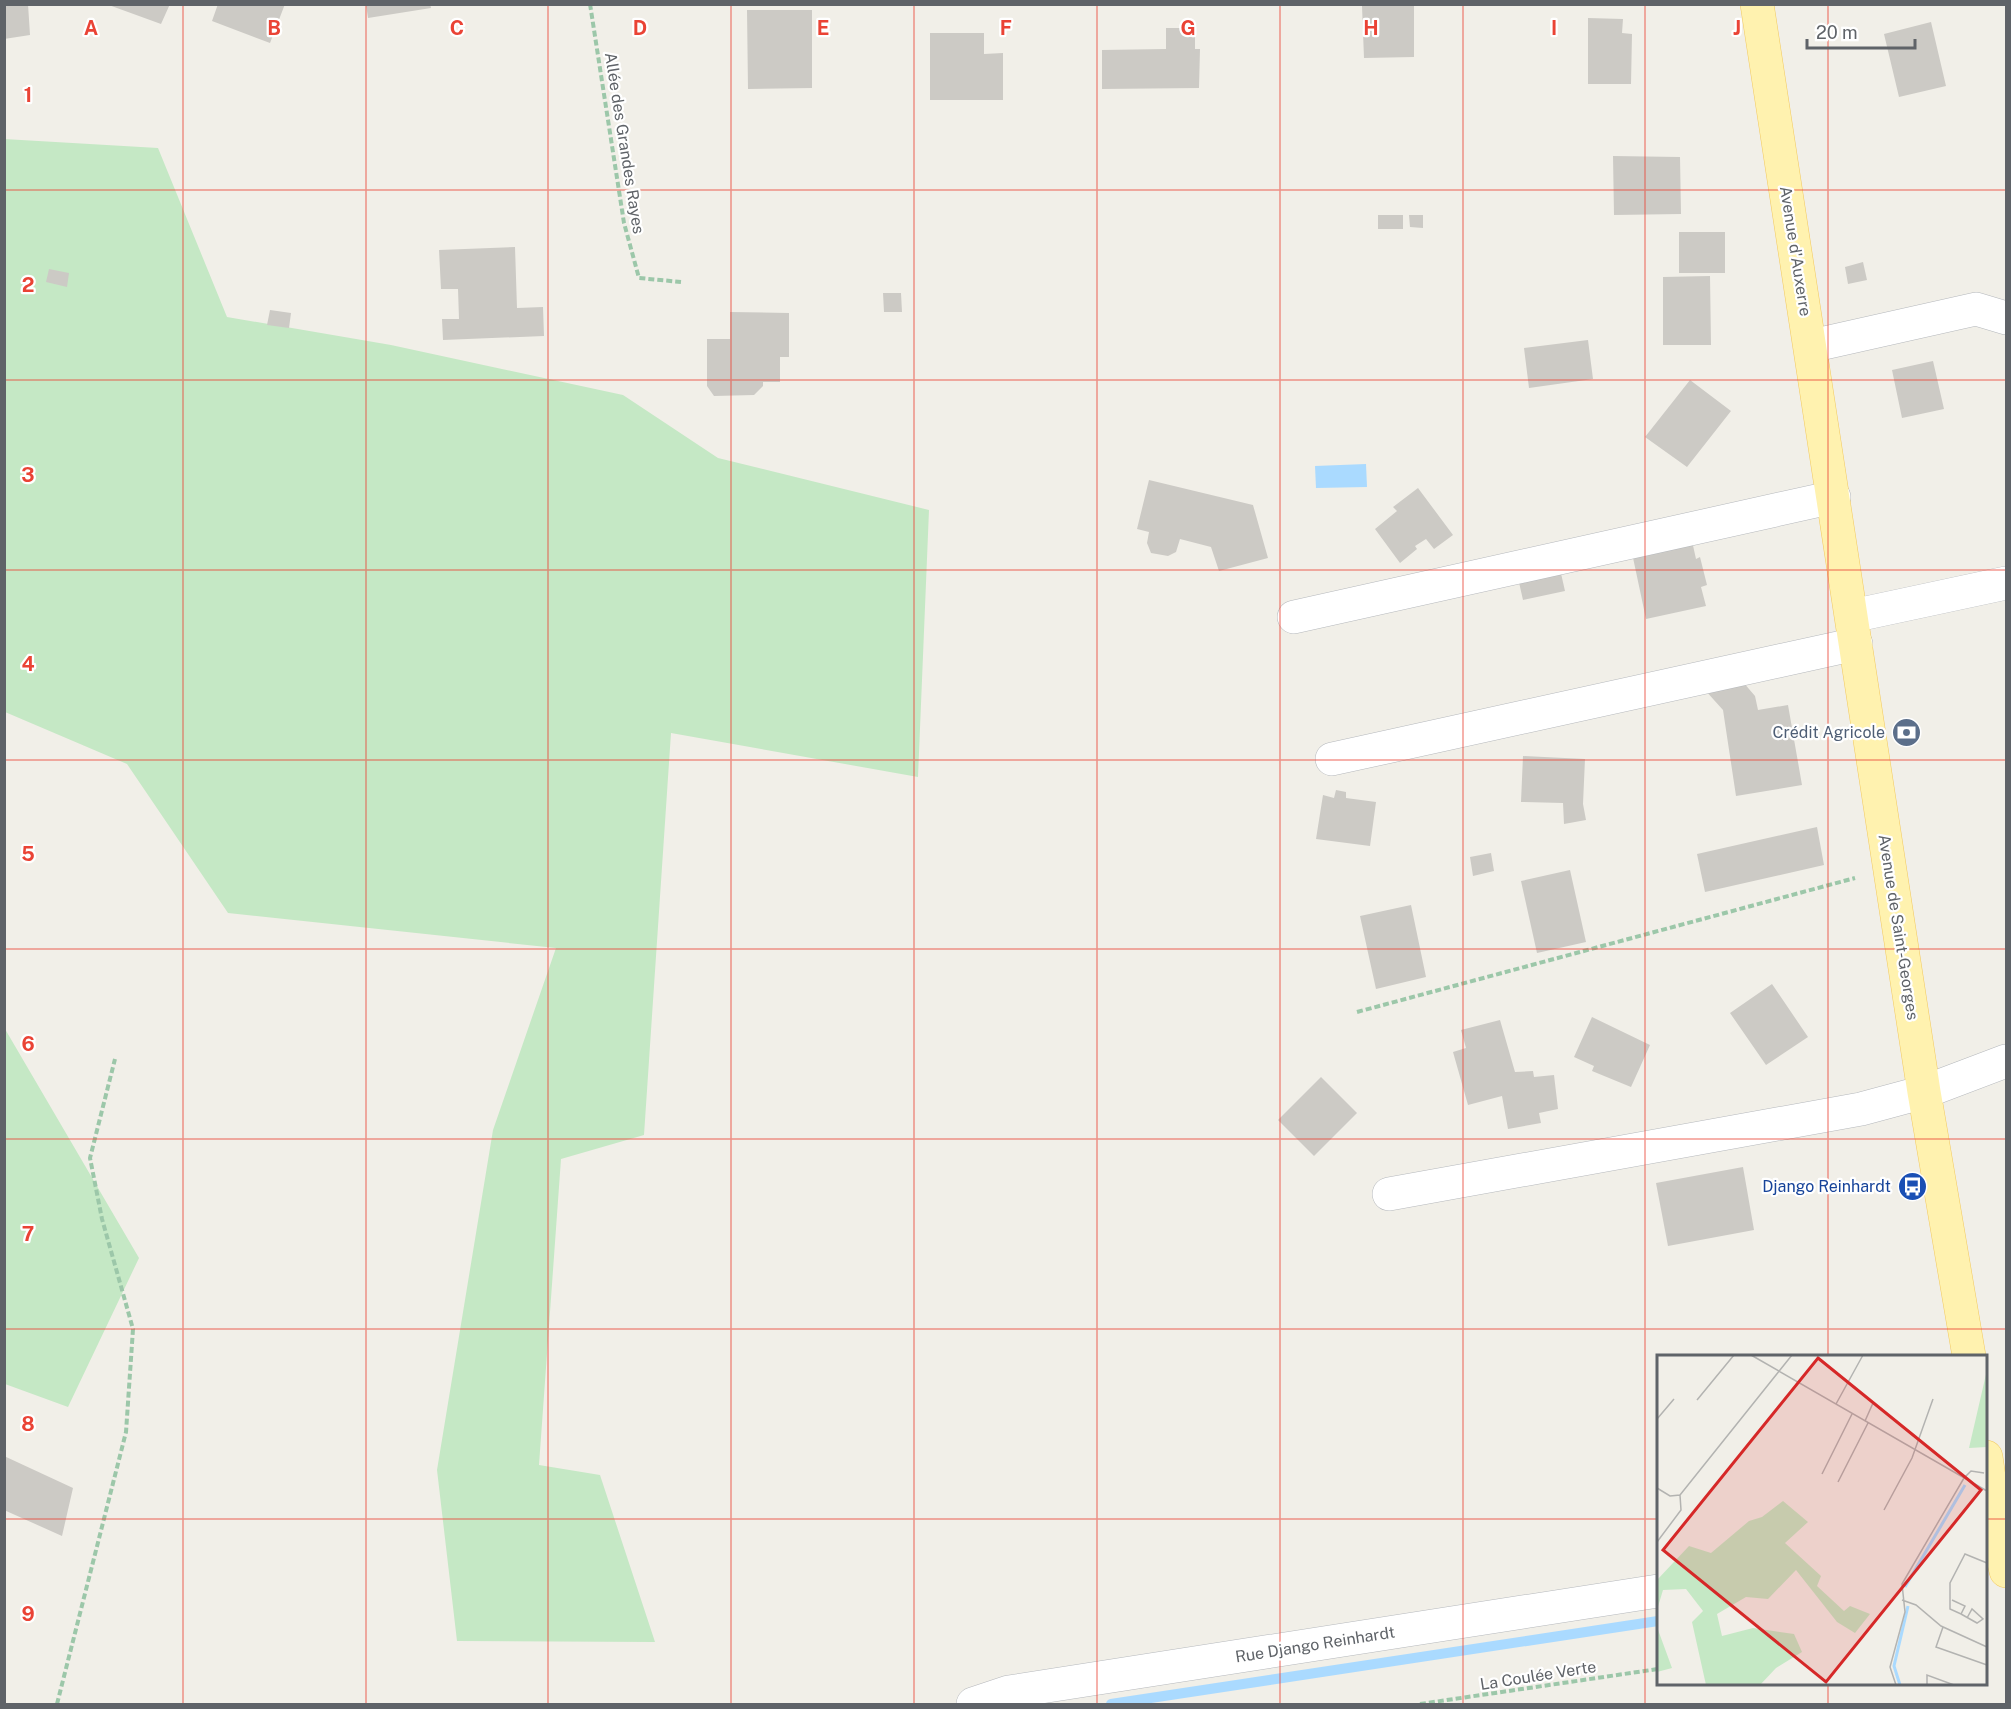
<svg xmlns="http://www.w3.org/2000/svg" width="2011" height="1709" viewBox="0 0 2011 1709" font-family="'Public Sans',sans-serif">
	<style>
		.green { fill: #c5e8c5 }
		.water { fill: #aadaff }
		.lines { fill: none; stroke-linecap: round; stroke-linejoin: round }
		.stream { stroke: #aadaff; stroke-width: 10 }
		.building { fill: #cccac5 }
		.minor-casing { stroke: #b5b8bc; stroke-width: 34 }
		.major-casing { stroke: #f2c960; stroke-width: 34 }
		.path { stroke: #9cc7a9; stroke-width: 4; stroke-dasharray: 6 3; stroke-linecap: butt }
		.minor { stroke: #fff; stroke-width: 33 }
		.major { stroke: #fff2af; stroke-width: 33 }
		.grid { fill: none; stroke: #ea4335; stroke-width: 1.5; stroke-opacity: 0.55 }
		.labels { text-anchor: middle; stroke-width: 4.5; stroke-linejoin: round; paint-order: stroke }
		.street-label { font-size: 16px; fill: #5f6368; stroke: #fff }
		.service-label { font-size: 16px; fill: #4e5e75; stroke: #fff; text-anchor: end }
		.transit-label { font-size: 16px; fill: #164399; stroke: #fff; text-anchor: end }
		.inset-river { fill: none; stroke: #aadaff; stroke-width: 3 }
		.inset-road { fill: none; stroke: #b3b3b1; stroke-width: 1.5 }
		.view { fill: #d62828; fill-opacity: 0.15; stroke: #d62828; stroke-width: 3 }
		.inset-edge { fill: none; stroke: #5f6368; stroke-width: 3 }
		.grid-label { font-size: 20px; text-anchor: middle; font-weight: bold; fill: #ea4335; stroke: #fff; stroke-width: 4.5; stroke-linejoin: round; paint-order: stroke }
	</style>
	<rect width="100%" height="100%" fill="#f1efe8"/>
	<path class="green" d="M 4,139 L 158,148 L 227,317 L 391,345 L 623,395 L 718,458 L 929,510 L 918,777 L 671,733 L 644,1135 L 561,1159 L 539,1465 L 600,1475 L 655,1642 L 457,1641 L 437,1470 L 493,1130 L 556,948 L 228,913 L 127,764 L 5,712 Z
		M 5,1029 L 139,1258 L 68,1407 L 5,1384 Z"/>
	<path class="water" d="M 1366,464 L 1367,487 L 1316,488 L 1315,466 Z"/>
	<g class="lines">
		<path class="stream" d="M 1111,1704 L 1658,1621"/>
	</g>
	<path class="building" d="M 4,4 L 28,4 L 30,35 L 4,39 Z
		M 106,4 L 170,4 L 161,24 Z
		M 218,4 L 285,4 L 270,43 L 212,21 Z
		M 366,4 L 430,4 L 431,8 L 368,18 Z
		M 1362,6 L 1414,6 L 1414,57 L 1364,58 Z
		M 747,10 L 812,10 L 812,88 L 748,89 Z
		M 1588,18 L 1623,19 L 1622,33 L 1632,34 L 1631,84 L 1588,84 Z
		M 1931,22 L 1946,86 L 1899,97 L 1884,34 Z
		M 1166,28 L 1195,28 L 1195,49 L 1200,49 L 1199,88 L 1102,89 L 1102,50 L 1166,49 Z
		M 930,33 L 984,33 L 984,54 L 1003,53 L 1003,100 L 930,100 Z
		M 1613,156 L 1680,157 L 1681,214 L 1614,215 Z
		M 1378,215 L 1403,215 L 1403,229 L 1378,229 Z
		M 1409,215 L 1423,215 L 1423,228 L 1410,227 Z
		M 1679,232 L 1725,232 L 1725,273 L 1679,273 Z
		M 515,247 L 517,308 L 543,307 L 544,336 L 443,340 L 442,319 L 459,319 L 458,289 L 441,289 L 439,250 Z
		M 1863,262 L 1867,280 L 1848,284 L 1845,267 Z
		M 49,269 L 69,273 L 67,287 L 46,282 Z
		M 1710,276 L 1711,345 L 1663,345 L 1663,277 Z
		M 883,293 L 901,293 L 902,312 L 884,312 Z
		M 270,310 L 291,313 L 289,328 L 267,325 Z
		M 730,312 L 789,313 L 789,357 L 780,357 L 780,382 L 763,382 L 763,386 L 754,395 L 714,396 L 707,386 L 707,339 L 730,339 Z
		M 1588,340 L 1593,379 L 1529,388 L 1524,348 Z
		M 1933,361 L 1944,409 L 1902,418 L 1892,370 Z
		M 1690,380 L 1731,411 L 1687,467 L 1645,437 Z
		M 1149,480 L 1253,505 L 1268,558 L 1219,571 L 1211,547 L 1180,539 L 1176,552 L 1168,556 L 1151,553 L 1147,543 L 1149,532 L 1137,529 Z
		M 1418,488 L 1453,535 L 1434,549 L 1426,539 L 1415,546 L 1417,549 L 1400,563 L 1375,529 L 1397,511 L 1393,507 Z
		M 1692,541 L 1696,559 L 1700,557 L 1707,585 L 1701,587 L 1706,606 L 1646,619 L 1632,553 Z
		M 1560,569 L 1565,591 L 1523,600 L 1518,578 Z
		M 1743,682 L 1755,696 L 1758,710 L 1788,705 L 1802,785 L 1736,796 L 1723,710 L 1705,690 Z
		M 1523,756 L 1585,759 L 1583,804 L 1586,820 L 1564,824 L 1563,803 L 1521,802 Z
		M 1336,790 L 1346,792 L 1346,798 L 1376,802 L 1370,846 L 1316,839 L 1323,795 L 1334,798 Z
		M 1817,827 L 1824,865 L 1705,892 L 1697,854 Z
		M 1491,853 L 1494,871 L 1473,876 L 1470,857 Z
		M 1570,870 L 1586,942 L 1537,953 L 1521,881 Z
		M 1411,905 L 1426,977 L 1376,989 L 1360,916 Z
		M 1772,984 L 1808,1037 L 1766,1065 L 1730,1013 Z
		M 1592,1017 L 1650,1045 L 1631,1087 L 1592,1071 L 1594,1066 L 1574,1057 Z
		M 1500,1020 L 1515,1072 L 1533,1071 L 1534,1077 L 1554,1075 L 1558,1109 L 1539,1113 L 1541,1123 L 1508,1129 L 1502,1096 L 1468,1105 L 1453,1052 L 1466,1048 L 1461,1030 Z
		M 1321,1077 L 1357,1113 L 1314,1156 L 1278,1120 Z
		M 1743,1167 L 1754,1230 L 1668,1246 L 1656,1183 Z
		M 4,1456 L 73,1488 L 62,1536 L 4,1510 Z"/>
	<g class="lines">
		<defs>
			<path id="minor" d="M 1811,346 L 1976,309 L 2006,318
				M 1852,616 L 2006,583
				M 1294,617 L 1834,497
				M 1332,759 L 1856,644
				M 1389,1194 L 1861,1109 L 1924,1092 L 2006,1061
				M 973,1704 L 1009,1692 L 1658,1591"/>
			<path id="major" d="M 1757,4 L 1924,1092 L 1969,1356
				M 1986,1457 L 1998,1538 L 2006,1571"/>
		</defs>
		<use href="#minor" class="minor-casing"/>
		<use href="#major" class="major-casing"/>
		<path class="path" d="M 590,4 L 624,223 L 639,278 L 681,282
			M 1357,1012 L 1855,878
			M 57,1704 L 126,1432 L 133,1329 L 102,1219 L 90,1158 L 115,1059
			M 1420,1704 L 1658,1669"/>
		<use href="#minor" class="minor"/>
		<use href="#major" class="major"/>
	</g>
	<path class="grid" d="M 183,4 L 183,1704M 366,4 L 366,1704M 548,4 L 548,1704M 731,4 L 731,1704M 914,4 L 914,1704M 1097,4 L 1097,1704M 1280,4 L 1280,1704M 1463,4 L 1463,1704M 1645,4 L 1645,1704M 1828,4 L 1828,1356M 4,190 L 2006,190M 4,380 L 2006,380M 4,570 L 2006,570M 4,760 L 2006,760M 4,949 L 2006,949M 4,1139 L 2006,1139M 4,1329 L 2006,1329M 4,1519 L 1658,1519M 1986,1519 L 2006,1519M 1828,1684 L 1828,1704"/>
	<defs>
		<symbol id="bank-disc" viewBox="-11 -11 22 22"><circle r="9.5" fill="#5c6f8a" stroke="#fff"/><path d="M-6-4H6V4H-6ZM0-2.3a2.3 2.3 0 1 0 0 4.6a2.3 2.3 0 1 0 0-4.6Z" fill="#fff"/></symbol>
		<symbol id="bus-disc" viewBox="-11 -11 22 22"><circle r="9.5" fill="#1a4fb4" stroke="#fff"/><path d="M-5-6H5V4H4V6H2V4H-2V6H-4V4H-5ZM-3.5-4V0h7V-4ZM-3.5 1.2v1.5H-2V1.2ZM2 1.2v1.5H3.5V1.2Z" fill="#fff"/></symbol>
	</defs>
	<g fill-rule="evenodd">
		<use href="#bank-disc" x="1890" y="716" width="33" height="33"/>
		<use href="#bus-disc" x="1896" y="1170" width="33" height="33"/>
	</g>
	<g class="labels">
		<g class="street-label">
			<text transform="translate(625 143) rotate(81)" y="6">Allée des Grandes Rayes</text>
			<text transform="translate(1796 251) rotate(81)" y="6">Avenue d'Auxerre</text>
			<text transform="translate(1899 927) rotate(81)" y="6">Avenue de Saint-Georges</text>
			<text transform="translate(1315 1644) rotate(-9)" y="6">Rue Django Reinhardt</text>
			<text transform="translate(1538 1675) rotate(-9)" y="6">La Coulée Verte</text>
		</g>
		<g class="service-label">
			<text x="1885" y="738">Crédit Agricole</text>
		</g>
		<g class="transit-label">
			<text x="1891" y="1192">Django Reinhardt</text>
		</g>
	</g>
	<g transform="translate(1657 1355)">
		<rect width="330" height="330" fill="#f1efe8"/>
		<path d="M 330,15 L 330,92 L 312,93 ZM 126,146 L 151,167 L 128,188 L 164,221 L 160,231 L 187,256 L 193,251 L 213,259 L 198,278 L 180,267 L 139,215 L 111,244 L 89,242 L 60,259 L 65,281 L 96,273 L 137,279 L 145,297 L 119,313 L 103,330 L 49,330 L 35,267 L 46,256 L 29,234 L 6,235 L 0,255 L 0,225 L 32,191 L 54,198 L 92,166 L 105,162 ZM 0,272 L 15,313 L 0,317 Z" fill="#c5e8c5"/>
		<path class="inset-river" d="M 248,232 L 308,130M 243,330 L 237,311 L 251,251"/>
		<path class="inset-road" d="M 94,0 L 330,136M 40,45 L 77,0M 179,49 L 206,0M 0,64 L 17,44M 208,66 L 216,48M 165,119 L 195,59M 181,127 L 211,68M 0,133 L 13,141 L 23,140 L 135,0M 227,155 L 255,103 L 276,44M 0,187 L 24,155 L 23,140M 245,245 L 259,250 L 284,271 L 330,292M 295,245 L 308,251 L 304,259 L 293,254 L 293,228 L 308,199 L 330,208M 304,259 L 320,268 L 326,264 L 315,254 L 310,263M 286,272 L 279,292 L 330,310M 239,330 L 233,312 L 248,257 L 245,229 L 307,123 L 314,116 L 327,118M 270,330 L 270,320 L 297,330"/>
		<path class="view" d="M 161,3 L 324,135 L 169,327 L 6,195 Z"/>
		<rect width="330" height="330" class="inset-edge"/>
	</g>
	<g class="grid-label">
		<text x="91" y="35">A</text>
		<text x="274" y="35">B</text>
		<text x="457" y="35">C</text>
		<text x="640" y="35">D</text>
		<text x="823" y="35">E</text>
		<text x="1006" y="35">F</text>
		<text x="1188" y="35">G</text>
		<text x="1371" y="35">H</text>
		<text x="1554" y="35">I</text>
		<text x="1737" y="35">J</text>
		<text x="28" y="102">1</text>
		<text x="28" y="292">2</text>
		<text x="28" y="482">3</text>
		<text x="28" y="671">4</text>
		<text x="28" y="861">5</text>
		<text x="28" y="1051">6</text>
		<text x="28" y="1241">7</text>
		<text x="28" y="1431">8</text>
		<text x="28" y="1621">9</text>
	</g>
	<rect width="2011" height="1709" fill="none" stroke="#5f6368" stroke-width="12"/>
	<path d="M1807 39v9h108v-9" fill="none" stroke="#5f6368" stroke-width="3"/>
	<text x="1816" y="39" font-size="18" fill="#5f6368" stroke="#ffffff" stroke-width="4.5" paint-order="stroke">20 m</text>
</svg>
